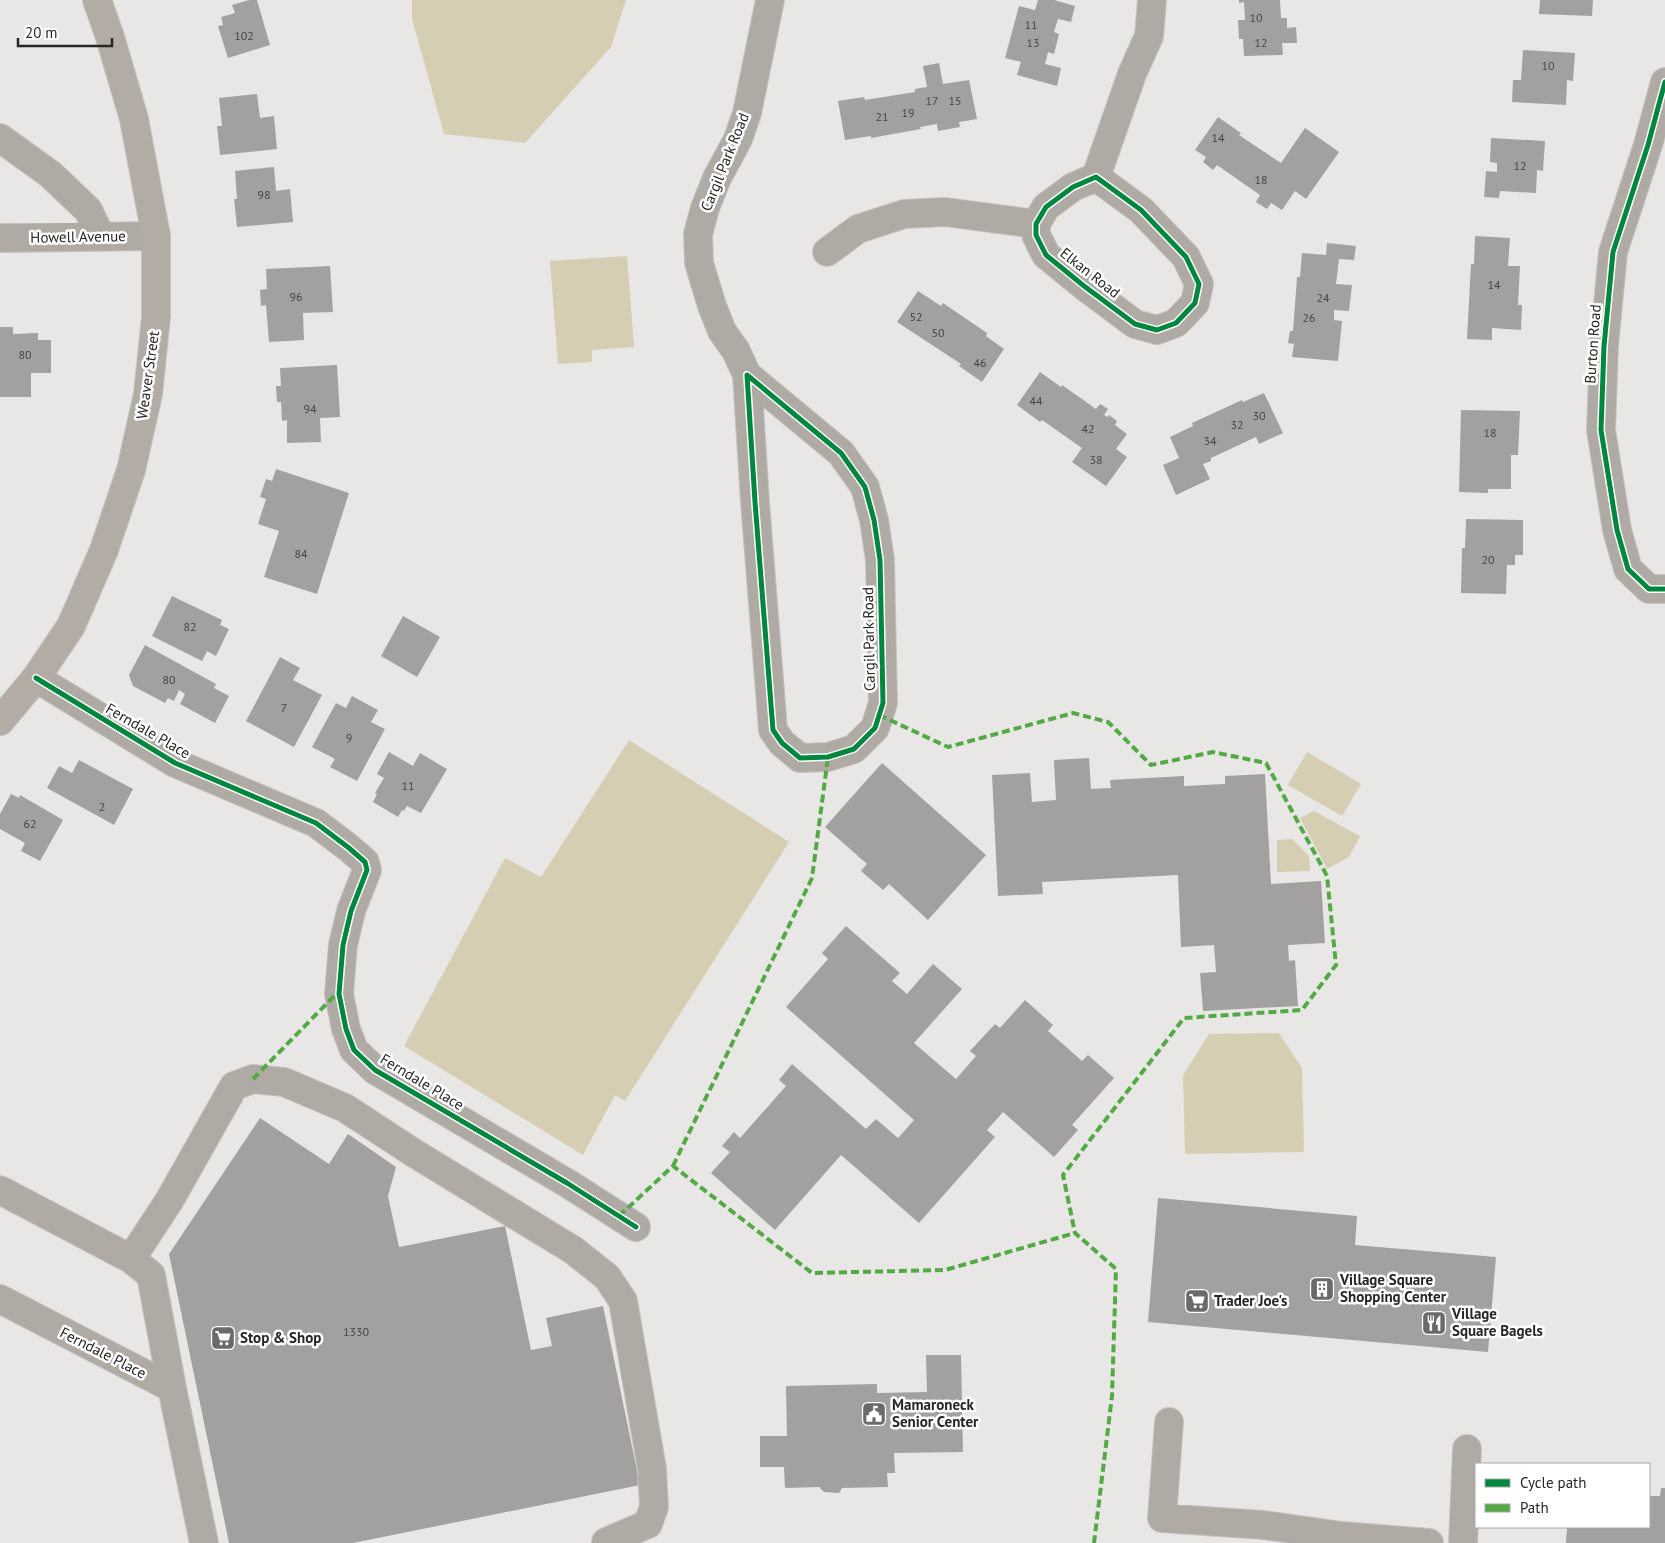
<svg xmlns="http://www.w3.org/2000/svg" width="1665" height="1543" viewBox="0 0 1665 1543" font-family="'PT Sans',sans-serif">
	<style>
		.green { fill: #d6ceb2 }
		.building { fill: #a3a1a0 }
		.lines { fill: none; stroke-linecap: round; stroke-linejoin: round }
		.minor-casing { stroke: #c5c4c3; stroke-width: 30 }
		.major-casing { stroke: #c5c4c3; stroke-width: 30 }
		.minor { stroke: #afaaa4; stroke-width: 28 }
		.major { stroke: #b2aca5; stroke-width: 28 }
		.quiet { stroke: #53aa44; stroke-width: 4; stroke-dasharray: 8 4; stroke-linecap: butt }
		.cycleway-casing { stroke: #fff; stroke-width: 8 }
		.cycleway { stroke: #00873e; stroke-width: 5 }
		.labels { text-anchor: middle; stroke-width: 5; stroke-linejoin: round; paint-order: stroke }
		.number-label { font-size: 12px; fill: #464544 }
		.street-label { font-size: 15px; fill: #272625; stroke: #fff }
		.poi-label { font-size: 15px; font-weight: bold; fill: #272625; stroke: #fff; text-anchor: start }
	</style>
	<rect width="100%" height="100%" fill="#e9e7e5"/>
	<path class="green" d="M 412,0 L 626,0 L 611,47 L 525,143 L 444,134 L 412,19 Z
		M 627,256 L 634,347 L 592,350 L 592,362 L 558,364 L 550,261 Z
		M 629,740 L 789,842 L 625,1101 L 615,1095 L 583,1155 L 404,1046 L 505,858 L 541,877 Z
		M 1307,752 L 1361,784 L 1342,816 L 1288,785 Z
		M 1314,811 L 1360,836 L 1349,857 L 1327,869 L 1300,818 Z
		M 1292,839 L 1309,856 L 1310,871 L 1277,872 L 1277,840 Z
		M 1279,1033 L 1302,1068 L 1304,1152 L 1185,1154 L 1183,1075 L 1209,1034 Z"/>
	<path class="building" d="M 249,0 L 257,0 L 270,45 L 228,58 L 218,26 L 223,25 L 221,17 L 235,13 L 232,5 Z
		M 1038,0 L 1054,0 L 1075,6 L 1071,22 L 1058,19 L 1054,32 L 1059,34 L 1054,54 L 1048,52 L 1045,64 L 1061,68 L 1057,86 L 1017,75 L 1021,62 L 1005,58 L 1019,6 L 1035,10 Z
		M 1239,0 L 1280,0 L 1281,18 L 1287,18 L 1287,28 L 1296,27 L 1297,43 L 1282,43 L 1283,55 L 1244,56 L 1243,39 L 1239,39 L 1238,20 L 1245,20 L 1244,2 L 1239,3 Z
		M 1540,0 L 1593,0 L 1592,16 L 1539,14 Z
		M 1523,50 L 1575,53 L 1573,81 L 1567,80 L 1566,105 L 1512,102 L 1513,80 L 1521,80 Z
		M 939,63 L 943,84 L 969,80 L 977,119 L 959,122 L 960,127 L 938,131 L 937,124 L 920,127 L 921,129 L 871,138 L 871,136 L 845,140 L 838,101 L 864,97 L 865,100 L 915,92 L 915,89 L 927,87 L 923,66 Z
		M 257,94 L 260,118 L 274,116 L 277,149 L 220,155 L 217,126 L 222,126 L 219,98 Z
		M 1218,117 L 1241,133 L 1239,135 L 1281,163 L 1305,128 L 1339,152 L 1306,199 L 1295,191 L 1282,210 L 1271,203 L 1267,209 L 1256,202 L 1260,195 L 1217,165 L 1213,170 L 1203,162 L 1206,157 L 1195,150 Z
		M 1491,138 L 1545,141 L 1543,171 L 1537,170 L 1536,193 L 1500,191 L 1499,198 L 1484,197 L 1486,171 L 1497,172 L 1497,163 L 1490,162 Z
		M 274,167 L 276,191 L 290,189 L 293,222 L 237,227 L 234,199 L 237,199 L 235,171 Z
		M 1475,236 L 1510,238 L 1508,266 L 1520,266 L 1518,305 L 1522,305 L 1521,330 L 1492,328 L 1492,340 L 1467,339 L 1471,264 L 1474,264 Z
		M 1327,243 L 1356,246 L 1354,260 L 1339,259 L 1336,284 L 1352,285 L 1349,311 L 1334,310 L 1334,320 L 1342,321 L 1338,361 L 1292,357 L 1294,344 L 1288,343 L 1290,331 L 1293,331 L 1297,277 L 1300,277 L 1302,253 L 1326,255 Z
		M 330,266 L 333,312 L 303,313 L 304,340 L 269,342 L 266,305 L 261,306 L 260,290 L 267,289 L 266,269 Z
		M 918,291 L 941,306 L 943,303 L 987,333 L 986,336 L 1004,349 L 982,382 L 959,366 L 961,364 L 897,322 Z
		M 0,327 L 13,327 L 13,334 L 38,333 L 38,340 L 51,340 L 51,373 L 31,373 L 31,397 L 0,397 Z
		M 337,365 L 340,417 L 320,418 L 321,442 L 287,443 L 287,420 L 282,421 L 281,402 L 277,402 L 276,386 L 281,386 L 280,368 Z
		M 1040,372 L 1061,387 L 1062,385 L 1096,409 L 1100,404 L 1108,409 L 1104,415 L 1108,417 L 1109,415 L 1117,421 L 1115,425 L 1127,434 L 1116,449 L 1127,457 L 1106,486 L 1072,462 L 1082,448 L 1042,420 L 1040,422 L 1017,405 Z
		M 1264,393 L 1283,433 L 1259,444 L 1256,437 L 1211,458 L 1211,461 L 1203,464 L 1210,479 L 1176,495 L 1163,465 L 1179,458 L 1170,437 L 1193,426 L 1192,423 L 1242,400 L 1243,402 Z
		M 1461,410 L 1520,411 L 1518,455 L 1511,455 L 1511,489 L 1488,489 L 1488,493 L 1459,492 Z
		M 276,469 L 349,493 L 317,594 L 264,577 L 279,531 L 258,524 L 266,499 L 260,497 L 266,479 L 272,481 Z
		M 1466,519 L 1523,520 L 1523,555 L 1515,555 L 1515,565 L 1507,565 L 1506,594 L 1461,593 L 1462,548 L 1465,548 Z
		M 172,596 L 222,620 L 220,625 L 229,629 L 216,656 L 207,651 L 202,661 L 152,636 Z
		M 403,616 L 440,637 L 417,677 L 381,656 Z
		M 145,645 L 216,684 L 214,688 L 229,696 L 215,723 L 180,704 L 185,694 L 179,690 L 174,701 L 168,698 L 165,703 L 133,686 L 129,675 Z
		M 280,657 L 300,668 L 293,680 L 322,695 L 294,747 L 246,721 Z
		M 352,696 L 378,710 L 371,722 L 385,729 L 357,781 L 330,767 L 335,759 L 312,747 L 336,703 L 346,708 Z
		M 389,752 L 413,766 L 420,753 L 447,769 L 421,813 L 407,806 L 404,811 L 402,810 L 398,817 L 373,802 L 377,794 L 375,793 L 384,778 L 377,774 Z
		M 1089,758 L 1091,789 L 1111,788 L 1110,780 L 1184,776 L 1184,786 L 1225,784 L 1225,776 L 1265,774 L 1271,884 L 1321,881 L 1325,943 L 1288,945 L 1289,961 L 1295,960 L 1298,1006 L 1203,1011 L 1200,973 L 1216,972 L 1214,945 L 1181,947 L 1178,875 L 1042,882 L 1043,894 L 998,896 L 992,775 L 1030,773 L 1032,802 L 1056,800 L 1054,760 Z
		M 79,760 L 133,789 L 114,825 L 47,788 L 59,766 L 72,773 Z
		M 882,763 L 986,855 L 928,920 L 889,884 L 883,890 L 861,871 L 867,864 L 825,827 Z
		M 11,794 L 19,798 L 20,795 L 63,820 L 40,861 L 21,851 L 25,843 L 0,829 L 0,814 Z
		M 846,926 L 900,973 L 892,981 L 907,994 L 933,964 L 962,989 L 914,1043 L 956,1079 L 976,1056 L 970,1051 L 995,1024 L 1000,1028 L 1025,1000 L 1053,1025 L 1048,1031 L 1082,1061 L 1088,1055 L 1114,1078 L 1072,1125 L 1078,1130 L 1054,1157 L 1003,1112 L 987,1130 L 995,1137 L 919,1223 L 841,1155 L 775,1230 L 711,1173 L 730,1152 L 722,1146 L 734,1132 L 740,1138 L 786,1086 L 779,1080 L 792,1064 L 866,1129 L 876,1119 L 898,1138 L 914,1120 L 786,1007 L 828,959 L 822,953 Z
		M 260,1118 L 329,1164 L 348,1134 L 396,1167 L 388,1196 L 399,1247 L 505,1226 L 531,1350 L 552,1346 L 546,1318 L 603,1306 L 640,1485 L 353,1543 L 229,1543 L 169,1254 Z
		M 1158,1198 L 1357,1216 L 1355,1245 L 1496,1257 L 1488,1352 L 1148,1322 Z
		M 926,1355 L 961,1355 L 963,1452 L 894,1453 L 895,1473 L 887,1473 L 888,1487 L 842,1488 L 839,1493 L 824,1492 L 819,1487 L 785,1488 L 784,1467 L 760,1467 L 760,1436 L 787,1436 L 786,1386 L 877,1384 L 877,1393 L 927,1392 Z
		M 1661,1488 L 1665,1488 L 1665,1543 L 1566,1543 L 1567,1527 L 1649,1527 L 1649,1496 L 1660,1496 Z"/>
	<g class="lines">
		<defs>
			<path id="minor" d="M 1665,82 L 1648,145 L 1613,252 L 1604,346 L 1601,430 L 1617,530 L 1628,569 L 1649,589 L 1665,589
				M 0,138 L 50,174 L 88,210 L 101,237
				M 1096,177 L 1141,210 L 1186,257 L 1199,284 L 1195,303 L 1176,323 L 1157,330 L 1135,324 L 1084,286 L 1046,255 L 1036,235 L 1036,224 L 1046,207 L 1073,187 Z
				M 1096,177 L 1132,74 L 1149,36 L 1152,0
				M 0,238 L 156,236
				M 827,252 L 858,229 L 904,214 L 945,212 L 1036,224
				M 747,375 L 841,453 L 865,487 L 874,520 L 880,560 L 883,703 L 875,728 L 854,749 L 828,757 L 800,758 L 782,743 L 773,730 L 755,502 Z
				M 747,375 L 736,351 L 722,331 L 712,306 L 699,263 L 698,234 L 705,208 L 717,178 L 738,139 L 747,113 L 770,0
				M 36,678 L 175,763 L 316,823 L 349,848 L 365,862 L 367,870 L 351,911 L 343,945 L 339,994 L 346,1029 L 354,1050 L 375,1070 L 567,1183 L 636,1227
				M 0,1190 L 131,1259 L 151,1275 L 172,1388
				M 131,1259 L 169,1201 L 234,1086 L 253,1079 L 284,1082 L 345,1108 L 414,1153 L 573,1250 L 607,1277 L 623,1301 L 652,1469 L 654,1507 L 648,1524 L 606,1542
				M 0,1299 L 172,1388 L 204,1543
				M 1169,1422 L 1162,1518 L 1263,1525 L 1342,1536 L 1429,1543
				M 1463,1543 L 1467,1449"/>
			<path id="major" d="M 0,721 L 36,678 L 71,626 L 104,550 L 131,470 L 148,394 L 156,317 L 156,236 L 134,119 L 110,37 L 97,0"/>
		</defs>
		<use href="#minor" class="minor-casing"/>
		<use href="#major" class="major-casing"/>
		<use href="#minor" class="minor"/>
		<use href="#major" class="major"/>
		<path class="quiet" d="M 879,715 L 948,747 L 1073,713 L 1108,722 L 1151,765 L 1213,752 L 1266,763 L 1327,876 L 1336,965 L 1302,1010 L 1184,1018 L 1063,1175 L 1075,1233 L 1116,1269 L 1112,1396 L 1094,1543
			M 253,1079 L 339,991
			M 673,1166 L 812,878 L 828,757
			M 619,1216 L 673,1166 L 812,1273 L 945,1270 L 1075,1233"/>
		<defs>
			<path id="cycleway" d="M 1665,82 L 1648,145 L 1613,252 L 1604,346 L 1601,430 L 1617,530 L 1628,569 L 1649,589 L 1665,589
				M 1096,177 L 1141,210 L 1186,257 L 1199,284 L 1195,303 L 1176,323 L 1157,330 L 1135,324 L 1084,286 L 1046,255 L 1036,235 L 1036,224 L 1046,207 L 1073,187 Z
				M 747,375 L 841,453 L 865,487 L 874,520 L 880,560 L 883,703 L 875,728 L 854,749 L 828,757 L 800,758 L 782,743 L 773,730 L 755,502 Z
				M 36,678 L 175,763 L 316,823 L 349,848 L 365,862 L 367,870 L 351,911 L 343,945 L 339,994 L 346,1029 L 354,1050 L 375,1070 L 567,1183 L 636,1227"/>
		</defs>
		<use href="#cycleway" class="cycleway-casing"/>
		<use href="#cycleway" class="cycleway"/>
	</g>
	<defs>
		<symbol id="building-square" viewBox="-11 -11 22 22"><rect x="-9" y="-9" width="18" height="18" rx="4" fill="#6b6a68" stroke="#fff"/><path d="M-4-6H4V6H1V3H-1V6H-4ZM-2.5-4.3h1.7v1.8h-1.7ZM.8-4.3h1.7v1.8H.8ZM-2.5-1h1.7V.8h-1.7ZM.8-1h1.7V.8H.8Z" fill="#fff"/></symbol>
		<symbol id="supermarket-square" viewBox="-11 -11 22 22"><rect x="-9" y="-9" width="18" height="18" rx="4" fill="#6b6a68" stroke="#fff"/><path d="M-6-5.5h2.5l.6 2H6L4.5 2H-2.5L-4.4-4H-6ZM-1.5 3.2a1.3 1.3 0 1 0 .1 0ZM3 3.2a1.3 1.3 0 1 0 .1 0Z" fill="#fff"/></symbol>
		<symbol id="restaurant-square" viewBox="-11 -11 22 22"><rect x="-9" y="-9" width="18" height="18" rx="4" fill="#6b6a68" stroke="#fff"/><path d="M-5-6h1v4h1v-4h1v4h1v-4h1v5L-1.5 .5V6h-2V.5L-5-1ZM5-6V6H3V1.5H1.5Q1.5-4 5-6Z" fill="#fff"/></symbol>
		<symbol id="civic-square" viewBox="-11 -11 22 22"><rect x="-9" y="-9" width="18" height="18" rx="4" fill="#6b6a68" stroke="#fff"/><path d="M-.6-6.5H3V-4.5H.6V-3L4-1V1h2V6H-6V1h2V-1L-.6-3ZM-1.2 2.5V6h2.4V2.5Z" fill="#fff"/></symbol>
	</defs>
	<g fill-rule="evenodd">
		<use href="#building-square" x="1308" y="1275" width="28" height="28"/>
		<use href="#supermarket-square" x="1183" y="1287" width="28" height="28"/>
		<use href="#restaurant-square" x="1420" y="1309" width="28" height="28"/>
		<use href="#supermarket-square" x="209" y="1324" width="28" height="28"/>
		<use href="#civic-square" x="860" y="1400" width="28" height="28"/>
	</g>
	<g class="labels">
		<g class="number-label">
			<text x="1256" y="22">10</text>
			<text x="1031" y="29">11</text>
			<text x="244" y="40">102</text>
			<text x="1033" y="47">13</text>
			<text x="1261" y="47">12</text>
			<text x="1548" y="70">10</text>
			<text x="932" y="105">17</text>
			<text x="955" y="105">15</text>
			<text x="908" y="117">19</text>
			<text x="882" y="121">21</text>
			<text x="1218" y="142">14</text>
			<text x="1520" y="170">12</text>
			<text x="1261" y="184">18</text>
			<text x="264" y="199">98</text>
			<text x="1494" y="289">14</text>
			<text x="296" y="301">96</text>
			<text x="1323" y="302">24</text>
			<text x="916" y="321">52</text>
			<text x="1309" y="322">26</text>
			<text x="938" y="337">50</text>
			<text x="25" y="359">80</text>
			<text x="980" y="367">46</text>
			<text x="1036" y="405">44</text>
			<text x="310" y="413">94</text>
			<text x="1259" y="420">30</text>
			<text x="1237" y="429">32</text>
			<text x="1088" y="433">42</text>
			<text x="1490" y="437">18</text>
			<text x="1210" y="445">34</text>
			<text x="1096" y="464">38</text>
			<text x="301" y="558">84</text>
			<text x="1488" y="564">20</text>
			<text x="190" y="631">82</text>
			<text x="169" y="684">80</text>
			<text x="284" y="712">7</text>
			<text x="349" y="742">9</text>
			<text x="408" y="790">11</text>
			<text x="102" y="811">2</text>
			<text x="30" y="828">62</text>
			<text x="356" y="1336">1330</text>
		</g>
		<g class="street-label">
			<text transform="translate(725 162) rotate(-68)" y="5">Cargil Park Road</text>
			<text transform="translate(78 237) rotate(-1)" y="5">Howell Avenue</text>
			<text transform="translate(1090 273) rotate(38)" y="5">Elkan Road</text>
			<text transform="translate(1593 344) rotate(-86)" y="5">Burton Road</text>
			<text transform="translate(148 375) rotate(-82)" y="5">Weaver Street</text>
			<text transform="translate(869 639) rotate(-91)" y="5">Cargil Park Road</text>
			<text transform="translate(148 731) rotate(30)" y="5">Ferndale Place</text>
			<text transform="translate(422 1082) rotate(31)" y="5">Ferndale Place</text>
			<text transform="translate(103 1353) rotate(27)" y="5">Ferndale Place</text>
		</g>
		<g class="poi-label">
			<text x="1340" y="1285">Village Square<tspan x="1340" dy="17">Shopping Center</tspan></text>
			<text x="1214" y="1306">Trader Joe's</text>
			<text x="1452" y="1319">Village<tspan x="1452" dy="17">Square Bagels</tspan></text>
			<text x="240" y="1343">Stop &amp; Shop</text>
			<text x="892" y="1410">Mamaroneck<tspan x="892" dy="17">Senior Center</tspan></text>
		</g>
	</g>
	<rect x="1475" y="1463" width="175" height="65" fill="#ffffff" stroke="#a9a8a8"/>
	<rect x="1485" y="1479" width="25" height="8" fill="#00873e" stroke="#a9a8a8"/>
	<text x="1520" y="1488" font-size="15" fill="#272625">Cycle path</text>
	<rect x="1485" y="1504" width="25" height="8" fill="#53aa44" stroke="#a9a8a8"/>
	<text x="1520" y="1513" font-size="15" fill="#272625">Path</text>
	<path d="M18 38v8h94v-8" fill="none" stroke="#272625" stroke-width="2.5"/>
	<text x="25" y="38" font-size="15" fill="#272625" stroke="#ffffff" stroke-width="4" paint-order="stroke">20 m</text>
</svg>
